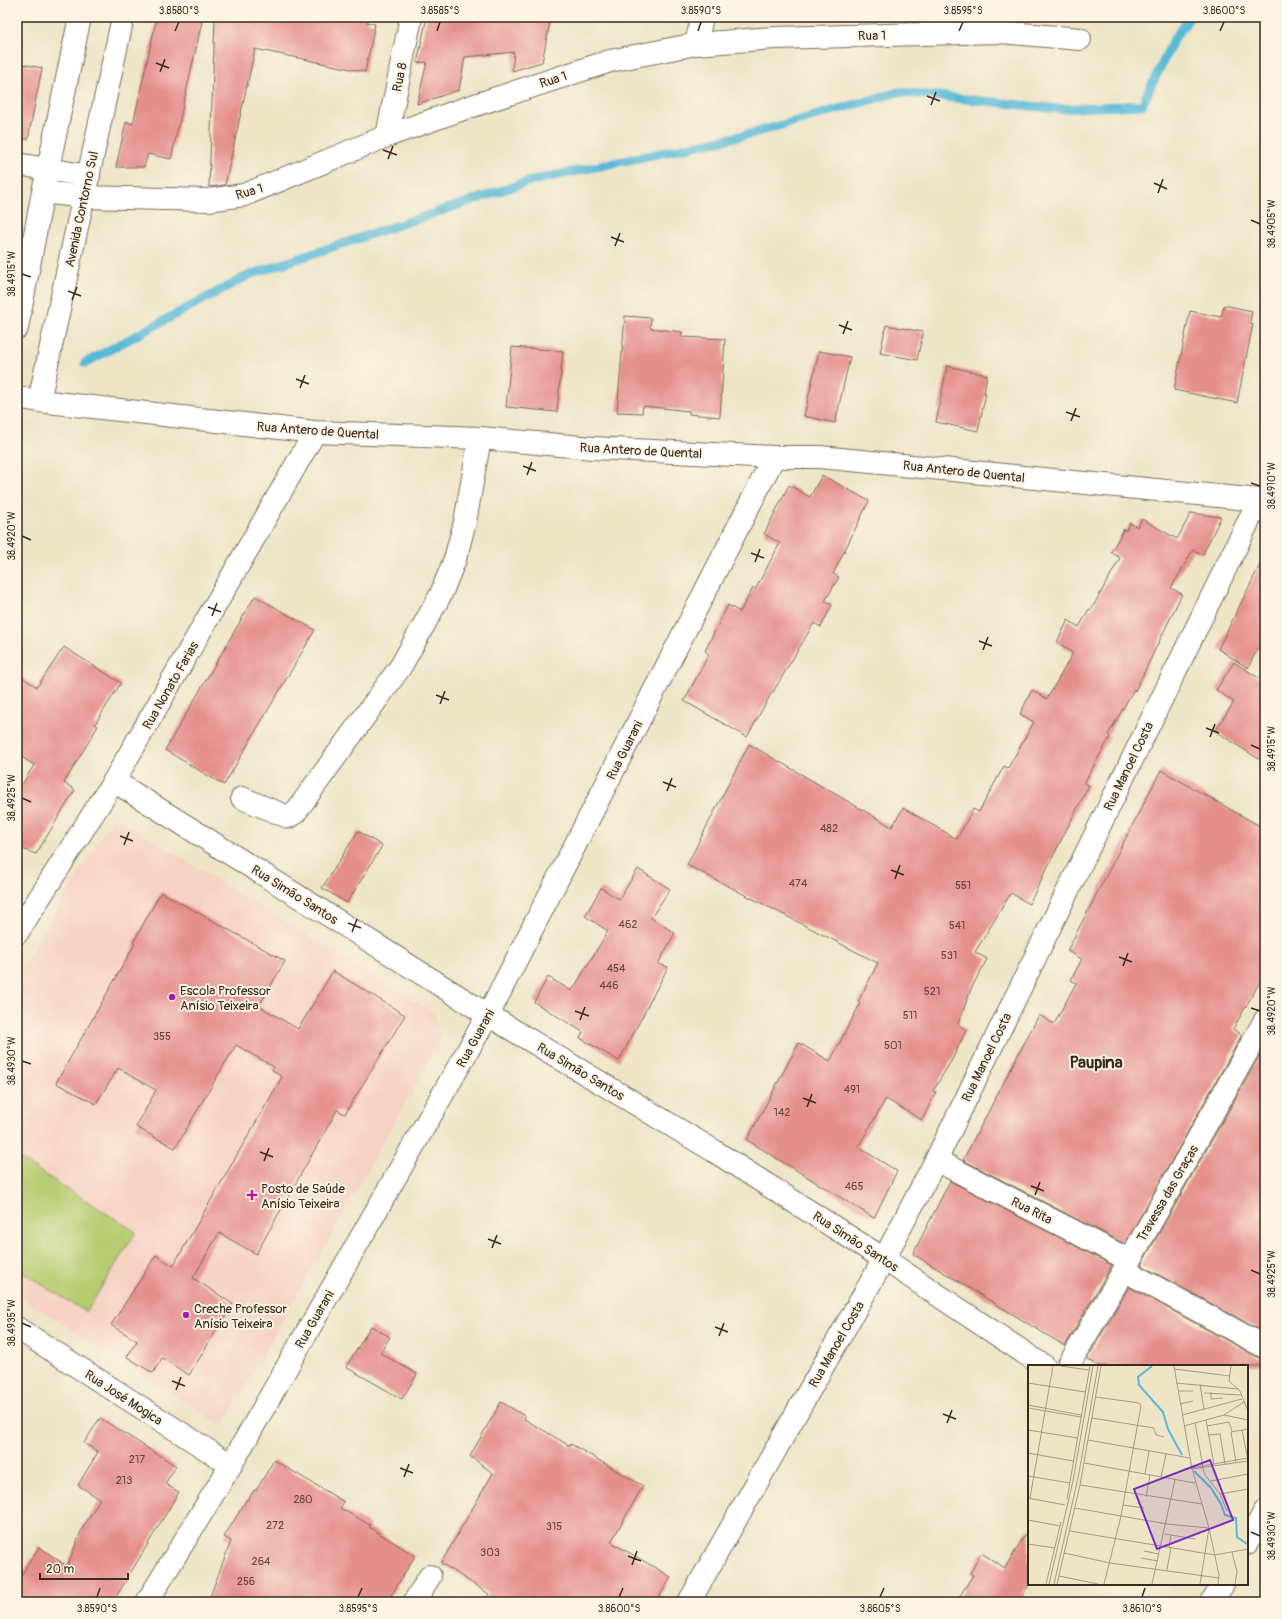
<svg xmlns="http://www.w3.org/2000/svg" width="1282" height="1619" viewBox="0 0 1282 1619" font-family="Pangolin,sans-serif">
	<style>
		.built { fill: #f6d2c3 }
		.green { fill: #b6cc70; stroke: #787b47 }
		.lines { fill: none; stroke-linecap: round; stroke-linejoin: round }
		.stream { stroke: #59b9d7; stroke-width: 9 }
		.building { fill: #e58f8c }
		.minor-casing { stroke: #7a6b59; stroke-width: 24 }
		.minor { stroke: #fff; stroke-width: 22 }
		.ticks { fill: none; stroke: #3b2a1e; stroke-width: 1.5 }
		.poi-dot { fill: #b5179e; stroke: #fcf5e5; stroke-width: 1.5 }
		.labels { text-anchor: middle; stroke-width: 4; stroke-linejoin: round; paint-order: stroke }
		.number-label { font-size: 11px; fill: #66433a }
		.street-label { font-size: 13px; fill: #3b2a1e; stroke: #fcf5e5 }
		.poi-label { font-size: 13px; fill: #3b2a1e; stroke: #fcf5e5; text-anchor: start }
		.district-label { font-size: 17px; font-weight: bold; fill: #3b2a1e; stroke: #fcf5e5 }
		.inset-river { fill: none; stroke: #59b9d7; stroke-width: 2 }
		.inset-road { fill: none; stroke: #a69a83; stroke-width: 1 }
		.view { fill: #7b2cbf; fill-opacity: 0.15; stroke: #7b2cbf; stroke-width: 2 }
		.inset-edge { fill: none; stroke: #3b2a1e; stroke-width: 2 }
		.neatline { fill: none; stroke: #3b2a1e; stroke-width: 1.5 }
		.ticks-label { font-size: 10px; text-anchor: middle; fill: #3b2a1e }
	</style>
	<rect width="100%" height="100%" fill="#fcf5e5"/>
	<filter id="ink" filterUnits="userSpaceOnUse"><feTurbulence type="fractalNoise" baseFrequency=".025" numOctaves="2"/><feDisplacementMap in="SourceGraphic" scale="8" xChannelSelector="R" yChannelSelector="G"/><feConvolveMatrix kernelMatrix="1 2 1 2 8 2 1 2 1" color-interpolation-filters="sRGB"/></filter>
	<filter id="wash" filterUnits="userSpaceOnUse"><feTurbulence type="fractalNoise" baseFrequency=".012" numOctaves="4" result="noise"/><feDisplacementMap in="SourceGraphic" scale="16" xChannelSelector="R" yChannelSelector="G"/><feGaussianBlur stdDeviation="0.9" result="paint"/><feColorMatrix in="noise" values="0 0 0 0 0 0 0 0 0 0 0 0 0 0 0 0 0 1.4 0 .05"/><feComposite in="paint" operator="in"/></filter>
	<g filter="url(#wash)">
		<rect width="100%" height="100%" fill="#eee5c7"/>
		<path class="built" d="M 115,817 L 434,1013 L 441,1040 L 223,1426 L 17,1295 L 17,976 L 104,832 Z"/>
		<path class="green" d="M 17,1157 L 136,1232 L 86,1312 L 17,1269 Z"/>
		<g class="lines">
			<path class="stream" d="M 85,363 L 249,275 L 530,181 L 750,134 L 899,92 L 1059,109 L 1142,105 L 1174,39 L 1190,17"/>
		</g>
		<g id="blocks">
			<path class="building" d="M 157,17 L 203,17 L 171,159 L 148,154 L 144,167 L 116,167 L 126,122 L 133,124 Z
				M 215,17 L 368,17 L 367,22 L 375,24 L 365,72 L 255,49 L 225,185 L 209,187 Z
				M 427,17 L 551,17 L 542,62 L 512,71 L 514,52 L 465,57 L 459,90 L 417,104 L 427,62 L 417,63 Z
				M 17,63 L 42,68 L 28,139 L 17,138 Z
				M 1224,305 L 1252,311 L 1250,323 L 1253,324 L 1237,403 L 1174,390 L 1190,311 L 1221,317 Z
				M 625,316 L 651,318 L 650,328 L 682,332 L 682,337 L 725,339 L 720,417 L 689,414 L 689,411 L 643,406 L 642,413 L 617,412 Z
				M 886,325 L 923,332 L 917,360 L 880,353 Z
				M 512,347 L 563,351 L 557,412 L 506,407 Z
				M 819,351 L 850,357 L 835,423 L 804,416 Z
				M 947,366 L 987,375 L 984,393 L 986,393 L 978,431 L 936,422 Z
				M 822,475 L 869,501 L 833,574 L 839,577 L 825,601 L 832,605 L 821,627 L 814,623 L 773,692 L 772,692 L 747,737 L 684,701 L 709,654 L 705,651 L 728,605 L 740,612 L 753,588 L 755,590 L 780,543 L 764,534 L 789,485 L 810,497 Z
				M 1191,513 L 1221,517 L 1203,554 L 1193,550 L 1171,588 L 1182,594 L 1135,691 L 1134,689 L 1108,735 L 1110,737 L 1084,783 L 1089,785 L 1029,904 L 1011,893 L 975,952 L 987,959 L 971,989 L 958,1024 L 966,1030 L 953,1058 L 933,1091 L 936,1092 L 922,1120 L 886,1099 L 858,1147 L 897,1171 L 874,1218 L 747,1140 L 799,1043 L 830,1061 L 860,1004 L 858,1002 L 878,963 L 687,865 L 749,744 L 892,827 L 903,808 L 957,839 L 973,809 L 979,812 L 1004,766 L 1008,768 L 1034,722 L 1020,714 L 1032,690 L 1047,699 L 1073,653 L 1057,642 L 1068,620 L 1079,627 L 1089,609 L 1091,610 L 1120,558 L 1111,552 L 1124,529 L 1126,531 L 1130,523 L 1137,527 L 1142,519 L 1177,539 Z
				M 1265,555 L 1265,633 L 1248,668 L 1218,649 Z
				M 255,596 L 315,630 L 224,785 L 165,750 Z
				M 64,647 L 121,683 L 95,724 L 98,726 L 64,783 L 75,790 L 36,854 L 17,847 L 17,793 L 34,765 L 17,754 L 17,674 L 37,687 Z
				M 1234,662 L 1265,682 L 1265,763 L 1215,731 L 1234,702 L 1216,690 Z
				M 1161,770 L 1265,829 L 1265,973 L 1233,1029 L 1242,1035 L 1125,1244 L 963,1160 L 1039,1015 L 1054,1024 L 1076,983 L 1071,980 L 1082,959 L 1067,951 Z
				M 358,831 L 382,846 L 347,903 L 322,888 Z
				M 638,869 L 670,889 L 651,918 L 675,933 L 658,964 L 668,967 L 619,1061 L 580,1038 L 583,1032 L 534,1002 L 548,977 L 572,991 L 608,931 L 585,916 L 601,888 L 619,899 Z
				M 161,892 L 285,961 L 259,1006 L 298,1029 L 333,971 L 405,1015 L 345,1114 L 337,1110 L 256,1254 L 219,1233 L 193,1278 L 233,1304 L 189,1375 L 162,1358 L 153,1373 L 127,1357 L 137,1341 L 111,1325 L 156,1255 L 173,1266 L 282,1077 L 272,1070 L 274,1067 L 236,1045 L 175,1148 L 136,1127 L 156,1090 L 118,1068 L 96,1104 L 56,1083 L 135,944 L 133,943 Z
				M 1264,1048 L 1265,1048 L 1265,1333 L 1141,1265 Z
				M 950,1181 L 1112,1265 L 1065,1346 L 913,1254 Z
				M 1129,1287 L 1259,1358 L 1265,1359 L 1265,1366 L 1099,1366 L 1087,1359 Z
				M 371,1326 L 390,1337 L 380,1353 L 417,1374 L 402,1399 L 346,1367 Z
				M 501,1402 L 525,1416 L 524,1419 L 570,1446 L 571,1444 L 643,1486 L 611,1542 L 671,1577 L 656,1602 L 483,1602 L 489,1594 L 441,1563 L 493,1473 L 470,1456 Z
				M 100,1418 L 176,1466 L 165,1484 L 179,1492 L 113,1602 L 17,1602 L 17,1582 L 39,1547 L 67,1566 L 82,1529 L 100,1499 L 78,1485 L 98,1452 L 84,1443 Z
				M 274,1460 L 344,1502 L 340,1508 L 370,1525 L 369,1527 L 415,1556 L 387,1602 L 208,1602 L 231,1541 L 224,1537 L 247,1499 L 248,1500 L 254,1490 L 256,1491 Z
				M 1029,1528 L 1029,1584 L 1019,1602 L 956,1602 L 973,1575 L 970,1573 L 981,1553 L 1005,1568 Z"/>
		</g>
	</g>
	<g filter="url(#ink)">
		<use href="#blocks" fill-opacity="0" stroke="#7a6b59" stroke-width="1"/>
		<g class="lines">
			<defs>
				<path id="minor" d="M 696,44 L 702,17
					M 387,136 L 411,17
					M 17,164 L 89,176
					M 43,192 L 84,197 L 208,200 L 244,195 L 387,136 L 463,109 L 610,61 L 696,44 L 774,38 L 999,32 L 1080,39
					M 17,328 L 43,192 L 80,17
					M 17,397 L 39,401 L 315,432 L 480,438 L 593,448 L 774,457 L 820,457 L 1259,500 L 1265,502
					M 39,401 L 123,17
					M 114,781 L 488,1015 L 714,1151 L 884,1259 L 1044,1366
					M 242,798 L 288,817 L 295,813 L 401,666 L 441,594 L 455,559 L 465,522 L 480,438
					M 17,933 L 114,781 L 315,432
					M 936,1160 L 1129,1260
					M 1124,1270 L 1265,1347
					M 17,1328 L 231,1465
					M 1068,1366 L 1124,1270 L 1265,1020
					M 1247,1543 L 1265,1511
					M 147,1602 L 231,1465 L 488,1015 L 774,457
					M 414,1602 L 430,1576
					M 689,1602 L 884,1259 L 936,1160 L 1259,500 L 1265,500
					M 1212,1602 L 1223,1584"/>
			</defs>
			<use href="#minor" class="minor-casing"/>
			<use href="#minor" class="minor"/>
		</g>
	</g>
	<path class="ticks" d="M 175,31 L 179,22M 437,31 L 440,22M 698,31 L 701,22M 959,31 L 963,22M 1220,31 L 1224,22M 156,63 L 169,68M 160,72 L 165,59M 927,96 L 940,101M 931,105 L 936,92M 383,150 L 397,155M 388,159 L 393,146M 1154,183 L 1167,189M 1158,193 L 1163,179M 1251,220 L 1260,224M 611,237 L 624,242M 615,246 L 620,233M 22,274 L 31,277M 68,291 L 81,296M 72,300 L 77,287M 839,325 L 852,330M 843,334 L 848,321M 296,379 L 309,384M 300,388 L 305,375M 1066,412 L 1080,417M 1071,421 L 1076,408M 523,466 L 536,471M 527,475 L 532,462M 1251,483 L 1260,486M 22,536 L 31,540M 751,553 L 764,558M 755,562 L 760,549M 208,607 L 221,612M 212,616 L 217,603M 979,641 L 992,646M 983,650 L 988,637M 436,695 L 449,700M 440,704 L 445,691M 1206,728 L 1219,733M 1210,737 L 1215,724M 1251,745 L 1260,749M 663,782 L 676,787M 667,791 L 672,778M 22,798 L 31,802M 120,836 L 133,841M 124,845 L 129,832M 891,870 L 904,875M 895,879 L 900,865M 348,923 L 361,928M 352,932 L 357,919M 1119,957 L 1132,962M 1123,966 L 1128,953M 1251,1008 L 1260,1011M 575,1011 L 589,1016M 580,1020 L 585,1007M 22,1061 L 31,1064M 803,1098 L 816,1103M 807,1107 L 812,1094M 260,1152 L 273,1157M 264,1161 L 269,1148M 1031,1186 L 1044,1191M 1035,1195 L 1040,1182M 488,1239 L 501,1244M 492,1248 L 497,1235M 1251,1270 L 1260,1274M 22,1323 L 31,1327M 715,1327 L 728,1332M 719,1336 L 724,1323M 172,1381 L 185,1386M 176,1390 L 181,1377M 943,1414 L 956,1419M 947,1423 L 952,1410M 400,1468 L 413,1473M 404,1477 L 409,1464M 1251,1532 L 1260,1536M 628,1556 L 641,1561M 632,1565 L 637,1551M 97,1597 L 100,1588M 358,1597 L 362,1588M 619,1597 L 623,1588M 880,1597 L 884,1588M 1142,1597 L 1145,1588"/>
	<g class="poi-dot">
		<circle cx="172" cy="997" r="4"/>
		<path d="M250 1189h4v4h4v4h-4v4h-4v-4h-4v-4h4z"/>
		<circle cx="186" cy="1315" r="4"/>
	</g>
	<g class="labels">
		<g class="number-label">
			<text x="829" y="832">482</text>
			<text x="798" y="887">474</text>
			<text x="963" y="889">551</text>
			<text x="628" y="928">462</text>
			<text x="957" y="929">541</text>
			<text x="949" y="959">531</text>
			<text x="616" y="972">454</text>
			<text x="609" y="989">446</text>
			<text x="932" y="995">521</text>
			<text x="910" y="1019">511</text>
			<text x="162" y="1040">355</text>
			<text x="893" y="1049">501</text>
			<text x="852" y="1093">491</text>
			<text x="782" y="1116">142</text>
			<text x="854" y="1190">465</text>
			<text x="137" y="1463">217</text>
			<text x="124" y="1484">213</text>
			<text x="303" y="1503">280</text>
			<text x="275" y="1529">272</text>
			<text x="554" y="1530">315</text>
			<text x="490" y="1556">303</text>
			<text x="261" y="1565">264</text>
			<text x="246" y="1585">256</text>
		</g>
		<g class="street-label">
			<text transform="translate(872 35) rotate(-1)" y="5">Rua 1</text>
			<text transform="translate(399 77) rotate(-78)" y="5">Rua 8</text>
			<text transform="translate(553 79) rotate(-18)" y="5">Rua 1</text>
			<text transform="translate(249 191) rotate(-16)" y="5">Rua 1</text>
			<text transform="translate(81 209) rotate(-78)" y="5">Avenida Contorno Sul</text>
			<text transform="translate(318 430) rotate(4)" y="5">Rua Antero de Quental</text>
			<text transform="translate(641 450) rotate(3)" y="5">Rua Antero de Quental</text>
			<text transform="translate(964 471) rotate(6)" y="5">Rua Antero de Quental</text>
			<text transform="translate(170 685) rotate(-60)" y="5">Rua Nonato Farias</text>
			<text transform="translate(624 750) rotate(-63)" y="5">Rua Guarani</text>
			<text transform="translate(1128 766) rotate(-64)" y="5">Rua Manoel Costa</text>
			<text transform="translate(295 894) rotate(32)" y="5">Rua Simão Santos</text>
			<text transform="translate(475 1038) rotate(-61)" y="5">Rua Guarani</text>
			<text transform="translate(986 1057) rotate(-64)" y="5">Rua Manoel Costa</text>
			<text transform="translate(581 1071) rotate(31)" y="5">Rua Simão Santos</text>
			<text transform="translate(1167 1193) rotate(-60)" y="5">Travessa das Graças</text>
			<text transform="translate(1032 1210) rotate(27)" y="5">Rua Rita</text>
			<text transform="translate(856 1241) rotate(33)" y="5">Rua Simão Santos</text>
			<text transform="translate(314 1319) rotate(-60)" y="5">Rua Guarani</text>
			<text transform="translate(836 1344) rotate(-60)" y="5">Rua Manoel Costa</text>
			<text transform="translate(124 1397) rotate(33)" y="5">Rua José Mogica</text>
		</g>
		<g class="poi-label">
			<text x="180" y="995">Escola Professor<tspan x="180" dy="15">Anísio Teixeira</tspan></text>
			<text x="261" y="1193">Posto de Saúde<tspan x="261" dy="15">Anísio Teixeira</tspan></text>
			<text x="194" y="1313">Creche Professor<tspan x="194" dy="15">Anísio Teixeira</tspan></text>
		</g>
		<g class="district-label">
			<text x="1096" y="1068">Paupina</text>
		</g>
	</g>
	<g transform="translate(1028 1365)">
		<rect width="220" height="220" fill="#eee5c7"/>
		<path class="inset-river" d="M 124,1 L 110,12 L 111,20 L 135,47 L 140,64 L 154,90M 166,106 L 183,123 L 193,139 L 197,150 L 208,153 L 209,172 L 219,179"/>
		<path class="inset-road" d="M 33,1 L 61,5M 146,1 L 164,104 L 181,163 L 172,219M 203,1 L 201,16 L 212,26 L 220,46M 146,4 L 202,11M 0,18 L 57,27M 148,18 L 210,24M 172,19 L 176,45M 150,26 L 165,26M 183,27 L 183,34 L 195,33M 176,28 L 213,30M 68,32 L 111,38 L 113,41 L 93,151 L 76,219M 152,39 L 165,36M 0,40 L 53,50M 0,43 L 53,52M 154,50 L 214,34M 196,50 L 220,55M 64,53 L 126,63 L 128,70 L 136,72M 178,55 L 186,100M 167,58 L 175,102M 156,61 L 196,50 L 216,37M 179,61 L 201,57 L 204,66M 0,65 L 49,73M 214,65 L 220,95M 181,70 L 192,69 L 197,99M 60,75 L 162,93M 0,88 L 45,96M 208,97 L 203,67 L 220,64M 56,98 L 167,118M 174,101 L 177,110 L 192,129 L 199,146M 163,103 L 220,93M 164,104 L 220,96M 117,109 L 121,86M 0,111 L 42,118M 133,112 L 138,89M 183,116 L 220,109M 52,120 L 174,139M 192,129 L 220,124M 118,132 L 122,110M 0,133 L 37,140M 2,133 L 25,1M 39,134 L 62,1M 95,140 L 116,143M 47,143 L 139,159 L 181,163 L 191,210 L 190,219M 0,155 L 32,161M 42,166 L 187,190 L 220,184M 137,169 L 167,174M 0,179 L 27,183M 141,182 L 143,170M 116,186 L 131,189M 204,187 L 209,207 L 207,219M 36,188 L 82,198 L 191,213M 113,193 L 130,196M 139,205 L 143,182M 31,211 L 70,219M 18,219 L 33,157M 21,219 L 45,116 L 65,1M 26,219 L 50,113 L 70,1M 29,219 L 52,120 L 73,1M 124,219 L 147,115"/>
		<path class="view" d="M 182,95 L 205,155 L 129,184 L 106,124 Z"/>
		<rect width="220" height="220" class="inset-edge"/>
	</g>
	<rect width="1282" height="1619" fill="none" stroke="#fcf5e5" stroke-width="44"/>
	<path d="M40 1573v6h88v-6" fill="none" stroke="#3b2a1e" stroke-width="2"/>
	<text x="46" y="1573" font-size="12" fill="#3b2a1e" stroke="#fcf5e5" stroke-width="3" paint-order="stroke">20 m</text>
	<rect x="22" y="22" width="1238" height="1575" class="neatline"/>
	<g class="ticks-label">
		<text x="179" y="14">3.8580°S</text>
		<text x="440" y="14">3.8585°S</text>
		<text x="701" y="14">3.8590°S</text>
		<text x="963" y="14">3.8595°S</text>
		<text x="1224" y="14">3.8600°S</text>
		<text transform="translate(1271 224) rotate(-90)" y="4">38.4905°W</text>
		<text transform="translate(11 274) rotate(-90)" y="4">38.4915°W</text>
		<text transform="translate(1271 486) rotate(-90)" y="4">38.4910°W</text>
		<text transform="translate(11 536) rotate(-90)" y="4">38.4920°W</text>
		<text transform="translate(1271 749) rotate(-90)" y="4">38.4915°W</text>
		<text transform="translate(11 798) rotate(-90)" y="4">38.4925°W</text>
		<text transform="translate(1271 1011) rotate(-90)" y="4">38.4920°W</text>
		<text transform="translate(11 1061) rotate(-90)" y="4">38.4930°W</text>
		<text transform="translate(1271 1274) rotate(-90)" y="4">38.4925°W</text>
		<text transform="translate(11 1323) rotate(-90)" y="4">38.4935°W</text>
		<text transform="translate(1271 1536) rotate(-90)" y="4">38.4930°W</text>
		<text x="97" y="1612">3.8590°S</text>
		<text x="358" y="1612">3.8595°S</text>
		<text x="619" y="1612">3.8600°S</text>
		<text x="880" y="1612">3.8605°S</text>
		<text x="1142" y="1612">3.8610°S</text>
	</g>
</svg>
